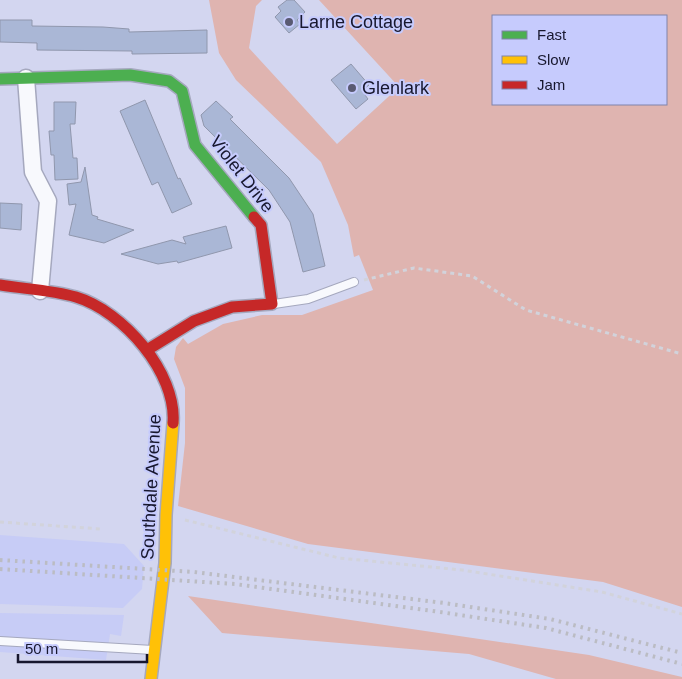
<svg xmlns="http://www.w3.org/2000/svg" width="682" height="679" viewBox="0 0 682 679" font-family="Helvetica,sans-serif">
	<style>
		.built { fill: #c7ccf6 }
		.green { fill: #dfb4b0; fill-rule: evenodd }
		.building { fill: #aab7d6; stroke: #9097ad }
		.lines { fill: none; stroke-linecap: round; stroke-linejoin: round }
		.lane-casing { stroke: #a5a8be; stroke-width: 10 }
		.street-casing { stroke: #a5a8be; stroke-width: 19 }
		.fast-casing { stroke: #a5a8be; stroke-width: 14 }
		.slow-casing { stroke: #a5a8be; stroke-width: 14 }
		.jam-casing { stroke: #a5a8be; stroke-width: 14 }
		.path { stroke: #d2d3db; stroke-width: 3; stroke-dasharray: 4 4; stroke-linecap: butt }
		.lane { stroke: #f8f9fd; stroke-width: 8 }
		.street { stroke: #f8f9fd; stroke-width: 16 }
		.fast { stroke: #4caf50; stroke-width: 11 }
		.slow { stroke: #ffc107; stroke-width: 11 }
		.jam { stroke: #c62828; stroke-width: 11 }
		.rail { stroke: #bbbcc3; stroke-width: 4; stroke-dasharray: 2.5 5; stroke-linecap: butt }
		.poi-dot { fill: #595a72; stroke: #c6cbfd; stroke-width: 2 }
		.labels { text-anchor: middle; stroke-width: 4; stroke-linejoin: round; paint-order: stroke }
		.poi-label { font-size: 18px; fill: #17172e; stroke: #c6cbfd; text-anchor: start }
		.street-label { font-size: 18px; fill: #17172e; stroke: #c6cbfd }
	</style>
	<rect width="100%" height="100%" fill="#d3d6f0"/>
	<path class="built" d="M 0,535 L 124,544 L 144,566 L 142,589 L 123,608 L 0,604 Z
		M 0,613 L 124,615 L 121,636 L 110,634 L 106,660 L 0,652 Z"/>
	<path class="green" d="M 209,0 L 262,0 L 256,6 L 249,48 L 337,144 L 399,87 L 319,0 L 682,0 L 682,607 L 603,582 L 308,544 L 178,506 L 185,443 L 185,388 L 174,359 L 176,347 L 183,338 L 188,344 L 223,324 L 262,315 L 302,315 L 373,290 L 359,255 L 354,257 L 348,225 L 321,162 L 236,80 L 219,53 ZM 493,16 L 666,16 L 666,104 L 493,104 Z
		M 188,596 L 589,655 L 682,677 L 682,679 L 556,679 L 469,654 L 222,633 Z"/>
	<path class="building" d="M 287,0 L 294,0 L 305,12 L 297,20 L 300,24 L 289,33 L 275,17 L 281,11 L 278,7 Z
		M 0,20 L 32,20 L 32,26 L 103,27 L 129,29 L 129,32 L 207,30 L 207,53 L 132,54 L 132,51 L 37,50 L 37,43 L 0,42 Z
		M 351,64 L 369,85 L 362,91 L 368,99 L 356,109 L 331,80 Z
		M 145,100 L 178,179 L 180,178 L 192,204 L 172,213 L 158,182 L 152,185 L 120,111 Z
		M 216,101 L 233,117 L 230,119 L 289,178 L 313,214 L 325,266 L 303,272 L 290,222 L 269,190 L 204,126 L 201,115 Z
		M 54,102 L 76,102 L 75,124 L 70,124 L 73,158 L 77,158 L 78,179 L 55,180 L 54,155 L 51,155 L 49,131 L 54,131 Z
		M 85,167 L 92,215 L 98,217 L 97,219 L 134,230 L 104,243 L 69,235 L 76,204 L 69,205 L 67,184 L 81,182 Z
		M 0,203 L 22,204 L 21,230 L 0,228 Z
		M 226,226 L 232,248 L 178,263 L 177,261 L 158,264 L 121,254 L 172,240 L 186,244 L 183,237 Z"/>
	<g class="lines">
		<defs>
			<path id="lane" d="M 274,304 L 308,299 L 354,282
				M 0,641 L 153,650"/>
			<path id="street" d="M 26,78 L 33,172 L 48,201 L 40,291"/>
			<path id="fast" d="M 0,79 L 130,75 L 169,81 L 182,91 L 195,145 L 254,217"/>
			<path id="slow" d="M 151,679 L 165,563 L 166,515 L 173,423"/>
			<path id="jam" d="M 0,285 C 25,289 52,290 76,297 C 123,311 177,373 173,423
				M 147,350 L 194,321 L 232,307 L 272,304 L 261,225 L 254,217"/>
		</defs>
		<use href="#lane" class="lane-casing"/>
		<use href="#street" class="street-casing"/>
		<use href="#fast" class="fast-casing"/>
		<use href="#slow" class="slow-casing"/>
		<use href="#jam" class="jam-casing"/>
		<path class="path" d="M 364,280 L 414,268 L 472,276 L 526,310 L 682,354
			M 185,520 L 339,558 L 462,570 L 602,592 L 682,614
			M 0,522 L 101,529"/>
		<use href="#lane" class="lane"/>
		<use href="#street" class="street"/>
		<use href="#fast" class="fast"/>
		<use href="#slow" class="slow"/>
		<use href="#jam" class="jam"/>
		<path class="rail" d="M 0,560 L 194,572 L 444,603 L 550,619 L 682,653
			M 0,569 L 235,584 L 440,612 L 546,628 L 682,664"/>
	</g>
	<g class="poi-dot">
		<circle cx="289" cy="22" r="5"/>
		<circle cx="352" cy="88" r="5"/>
	</g>
	<g class="labels">
		<g class="poi-label">
			<text x="299" y="28">Larne Cottage</text>
			<text x="362" y="94">Glenlark</text>
		</g>
		<g class="street-label">
			<text transform="translate(242 174) rotate(52)" y="6">Violet Drive</text>
			<text transform="translate(151 487) rotate(-87)" y="6">Southdale Avenue</text>
		</g>
	</g>
	<rect x="492" y="15" width="175" height="90" fill="#c6cbfd" stroke="#8083aa"/>
	<rect x="502" y="31" width="25" height="8" fill="#4caf50" stroke="#8083aa"/>
	<text x="537" y="40" font-size="15" fill="#17172e">Fast</text>
	<rect x="502" y="56" width="25" height="8" fill="#ffc107" stroke="#8083aa"/>
	<text x="537" y="65" font-size="15" fill="#17172e">Slow</text>
	<rect x="502" y="81" width="25" height="8" fill="#c62828" stroke="#8083aa"/>
	<text x="537" y="90" font-size="15" fill="#17172e">Jam</text>
	<path d="M18 654v8h129v-8" fill="none" stroke="#17172e" stroke-width="2.5"/>
	<text x="25" y="654" font-size="15" fill="#17172e" stroke="#c6cbfd" stroke-width="4" paint-order="stroke">50 m</text>
</svg>
